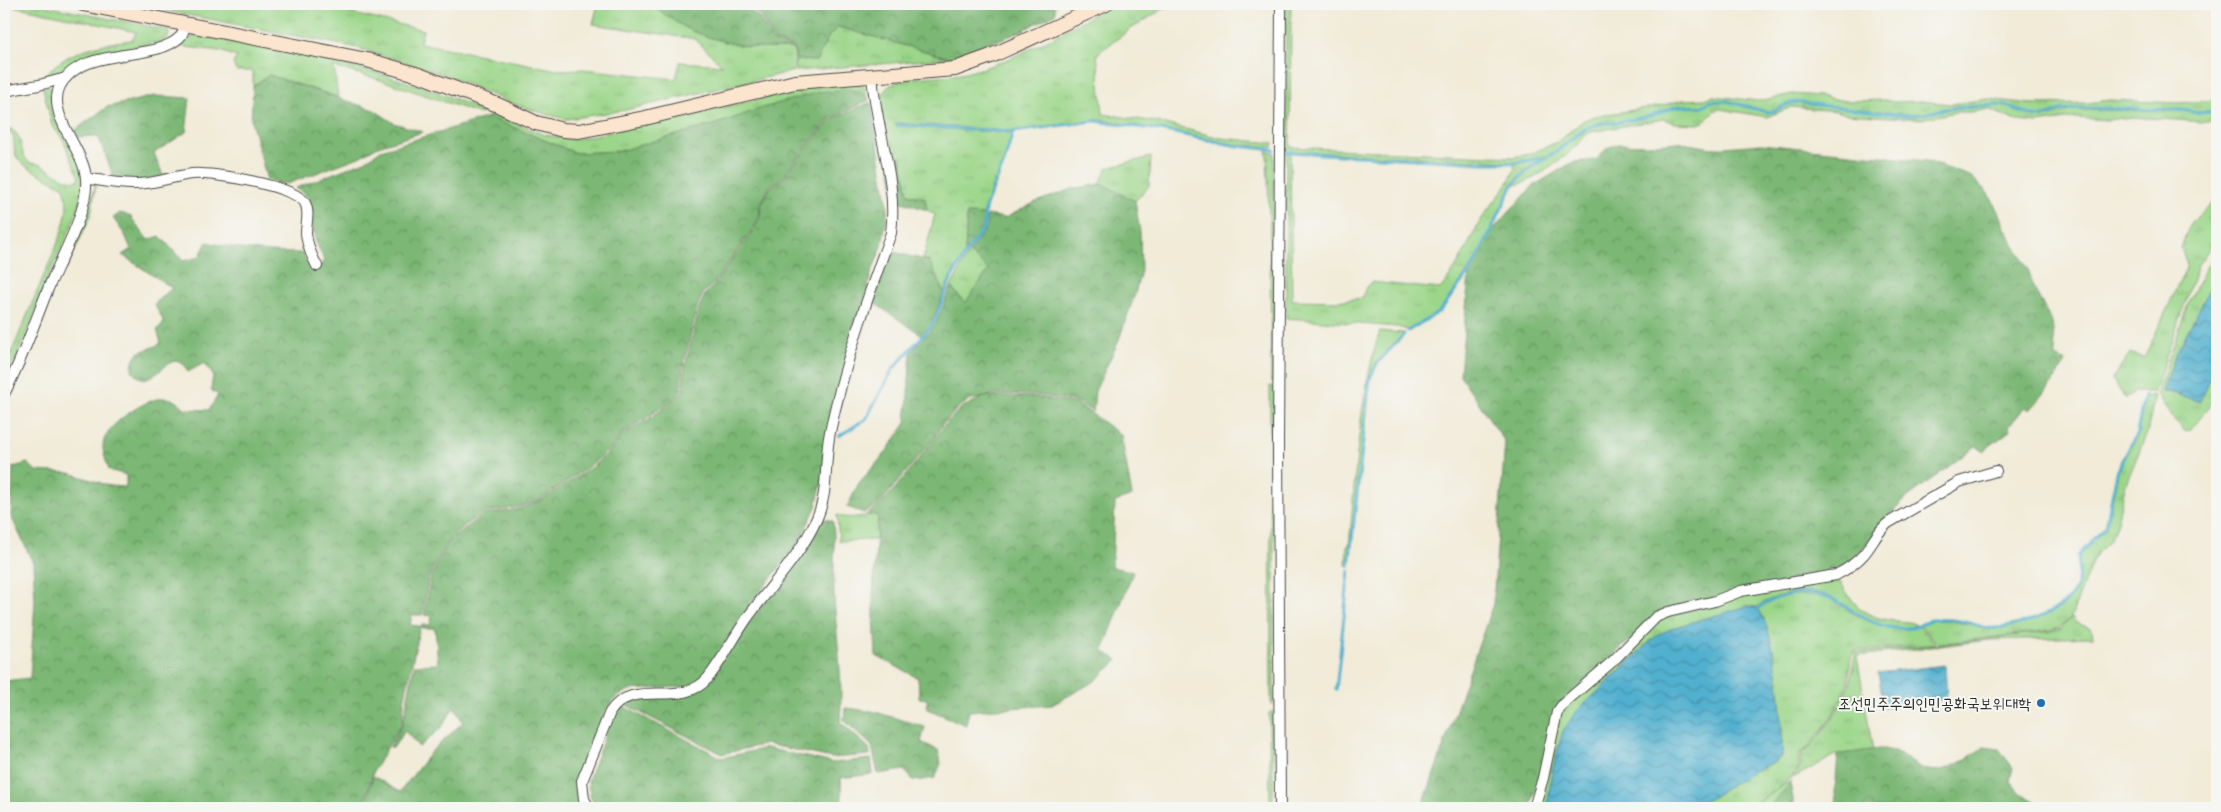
<svg xmlns="http://www.w3.org/2000/svg" width="2221" height="812" viewBox="0 0 2221 812" font-family="'Comic Neue','Poor Story',sans-serif">
	<style>
		.grass { fill: url(#grass-tufts); stroke: #63805a }
		.forest { fill: url(#forest-crowns); stroke: #547150 }
		.water { fill: url(#water-waves); stroke: #3e6e7d }
		.lines { fill: none; stroke-linecap: round; stroke-linejoin: round }
		.stream { stroke: #51b0cf; stroke-width: 3 }
		.street-casing { stroke: #494845; stroke-width: 12 }
		.secondary-casing { stroke: #494845; stroke-width: 16 }
		.street { stroke: #fff; stroke-width: 10 }
		.secondary { stroke: #fbe5cf; stroke-width: 14 }
		.poi-dot { fill: #1f6fb2; stroke: #f6f6f2; stroke-width: 2 }
		.labels { text-anchor: middle; stroke-width: 4; stroke-linejoin: round; paint-order: stroke }
		.poi-label { font-size: 16px; fill: #2b2b2b; stroke: #f6f6f2; text-anchor: end }
	</style>
	<defs>
		<pattern id="grass-tufts" width="24" height="20" patternUnits="userSpaceOnUse" patternTransform="scale(1.25)"><rect width="24" height="20" fill="#9bd689"/><path d="M3 7l-1-3M5 7V3M7 7l1-3M15 17l-1-3M17 17v-4M19 17l1-3" fill="none" stroke="#86b876"/></pattern>
		<pattern id="forest-crowns" width="20" height="18" patternUnits="userSpaceOnUse" patternTransform="scale(1.25)"><rect width="20" height="18" fill="#7cb775"/><path d="M2 6a3 3 0 1 1 6 0M12 15a3 3 0 1 1 6 0" fill="none" stroke="#669560"/></pattern>
		<pattern id="water-waves" width="16" height="10" patternUnits="userSpaceOnUse" patternTransform="scale(1.25)"><rect width="16" height="10" fill="#51b0cf"/><path d="M0 5q4-4 8 0t8 0" fill="none" stroke="#438fa8"/></pattern>
	</defs>
	<rect width="100%" height="100%" fill="#f6f6f2"/>
	<filter id="ink" filterUnits="userSpaceOnUse"><feTurbulence type="fractalNoise" baseFrequency=".02" numOctaves="2"/><feDisplacementMap in="SourceGraphic" scale="10" xChannelSelector="R" yChannelSelector="G"/><feConvolveMatrix kernelMatrix="1 2 1 2 8 2 1 2 1" color-interpolation-filters="sRGB"/></filter>
	<filter id="wash" filterUnits="userSpaceOnUse"><feTurbulence type="fractalNoise" baseFrequency=".0096" numOctaves="4" result="noise"/><feDisplacementMap in="SourceGraphic" scale="20" xChannelSelector="R" yChannelSelector="G"/><feGaussianBlur stdDeviation="1.12" result="paint"/><feColorMatrix in="noise" values="0 0 0 0 0 0 0 0 0 0 0 0 0 0 0 0 0 1.4 0 .05"/><feComposite in="paint" operator="in"/></filter>
	<g filter="url(#wash)">
		<rect width="100%" height="100%" fill="#f1ebd8"/>
		<path class="grass" d="M 4,4 L 35,4 L 168,30 L 169,35 L 167,39 L 159,42 L 97,55 L 73,65 L 57,76 L 42,79 C 61,52 101,43 132,40 L 136,32 Z
			M 131,4 L 328,4 L 349,13 L 423,30 L 420,43 L 558,70 L 583,69 L 676,79 L 680,62 L 722,65 L 695,39 L 593,24 L 598,4 L 653,4 C 686,38 746,51 793,48 L 795,55 L 794,71 L 626,110 L 567,119 L 549,115 L 511,103 L 446,75 L 358,48 Z
			M 1113,4 L 1171,4 L 1129,30 L 1097,54 L 1103,114 L 1157,122 L 1221,138 L 1274,143 L 1273,147 L 1238,145 L 1109,121 L 1094,120 L 1013,131 L 896,123 L 896,126 L 1012,133 L 1004,163 L 991,189 L 984,215 L 967,214 L 965,254 L 951,276 L 944,292 L 929,261 L 923,260 L 935,214 L 927,210 L 925,198 L 908,194 L 901,156 L 889,158 C 886,140 874,101 887,88 C 902,74 945,78 965,73 C 1018,61 1066,29 1113,4 Z
			M 1286,4 L 1291,4 L 1290,147 L 1513,157 L 1530,154 L 1557,142 L 1584,120 L 1595,116 L 1660,106 L 1683,100 L 1705,99 L 1713,96 L 1759,101 L 1792,94 L 1820,96 L 1845,101 L 1885,100 L 1893,102 L 1921,101 L 1951,104 L 1988,99 L 2031,104 L 2089,103 L 2109,100 L 2178,103 L 2217,100 L 2217,110 L 2198,112 L 2182,109 L 2081,108 L 2062,109 L 2042,116 L 2033,115 L 2008,105 L 1997,104 L 1944,108 L 1916,115 L 1795,102 L 1785,104 L 1775,110 L 1767,111 L 1727,100 L 1710,101 L 1701,106 L 1678,105 L 1650,115 L 1614,122 L 1601,122 L 1591,126 L 1547,156 L 1512,162 L 1290,151 L 1287,153 L 1290,154 L 1292,300 L 1337,301 L 1362,298 L 1366,287 L 1371,282 L 1440,289 C 1457,270 1466,248 1478,225 C 1489,206 1507,189 1515,169 L 1513,165 L 1541,159 L 1521,174 L 1512,184 L 1479,255 L 1445,304 L 1438,312 L 1408,330 L 1397,327 L 1286,318 Z
			M 838,27 L 950,58 L 796,71 L 796,60 L 816,61 L 829,36 Z
			M 195,35 C 293,52 394,70 485,112 L 480,114 L 384,81 L 334,67 L 338,97 L 269,75 L 253,86 L 253,71 L 236,71 L 233,63 L 237,57 L 220,51 L 178,46 Z
			M 854,83 L 864,87 L 869,100 L 860,91 L 762,108 L 723,122 L 620,151 L 576,153 L 488,117 L 494,114 L 542,134 L 573,140 L 809,88 Z
			M 51,87 C 44,124 81,146 83,179 C 84,207 61,247 50,273 C 35,310 22,347 4,382 L 4,370 L 58,242 C 65,223 70,207 64,187 C 55,182 23,167 18,159 C 10,148 20,133 4,131 L 4,126 C 27,134 16,146 28,162 C 32,164 39,163 43,166 C 54,172 64,181 77,181 L 79,177 L 63,140 L 52,125 L 43,88 Z
			M 1711,102 L 1727,102 L 1767,113 L 1775,112 L 1786,105 L 1795,103 L 1916,116 L 1944,110 L 1997,106 L 2008,107 L 2033,117 L 2043,118 L 2072,110 L 2182,111 L 2198,114 L 2217,112 L 2217,123 L 2132,117 L 2108,120 L 2075,118 L 2037,123 L 2017,121 L 1988,109 L 1974,112 L 1957,112 L 1921,119 L 1846,114 L 1837,111 L 1792,107 L 1767,117 L 1721,109 L 1714,111 L 1704,122 L 1698,124 L 1675,123 L 1663,119 L 1591,132 C 1583,136 1580,142 1574,148 C 1564,159 1528,185 1514,185 L 1532,168 L 1591,127 C 1608,122 1631,120 1648,117 C 1659,115 1668,109 1678,107 C 1692,104 1698,111 1711,102 Z
			M 1267,152 L 1274,153 L 1274,382 L 1271,381 L 1270,235 Z
			M 1151,157 L 1149,186 L 1135,201 L 1102,184 L 1099,185 L 1107,168 Z
			M 96,184 L 91,215 L 66,270 L 66,263 L 83,226 Z
			M 2217,200 L 2217,237 L 2198,265 L 2154,392 L 2134,392 L 2125,398 L 2112,379 L 2130,353 L 2144,358 L 2186,268 L 2186,261 L 2181,249 C 2188,223 2196,216 2217,200 Z
			M 2217,250 L 2217,275 L 2175,356 L 2162,392 L 2170,392 L 2200,401 L 2217,363 L 2217,400 L 2215,399 L 2191,430 L 2185,432 L 2167,411 L 2157,393 L 2189,301 L 2205,269 Z
			M 969,252 L 989,270 L 965,303 L 951,287 Z
			M 1380,331 L 1404,333 L 1376,363 L 1369,378 L 1349,566 L 1346,565 L 1347,546 L 1349,546 C 1356,474 1358,399 1380,331 Z
			M 1270,386 L 1274,387 L 1274,703 L 1271,705 Z
			M 2155,395 L 2147,433 L 2125,486 L 2117,522 L 2110,541 L 2098,552 L 2093,560 L 2071,617 C 2065,624 2060,627 2051,630 L 1938,644 L 1920,625 L 1929,620 L 1952,621 L 1995,629 L 2035,619 L 2063,606 L 2076,590 L 2080,569 L 2079,556 L 2107,526 L 2118,472 L 2138,433 L 2145,397 Z
			M 837,515 C 851,521 863,514 878,515 L 876,540 L 839,541 Z
			M 1839,580 C 1855,607 1864,618 1897,621 C 1904,622 1910,621 1916,625 C 1884,638 1857,609 1830,597 C 1806,586 1777,594 1756,607 L 1748,606 L 1675,627 L 1657,635 L 1623,666 L 1563,731 L 1552,771 L 1547,808 L 1541,808 L 1560,715 L 1570,702 L 1603,677 L 1664,618 L 1746,594 Z
			M 1793,595 C 1805,595 1816,594 1828,598 C 1836,601 1844,608 1851,612 C 1871,624 1896,634 1919,626 L 1936,644 L 1854,651 L 1851,657 L 1848,684 L 1831,718 L 1808,748 L 1799,753 L 1799,767 C 1790,782 1759,803 1742,808 C 1728,812 1708,808 1694,808 L 1756,770 L 1775,762 L 1782,756 C 1783,720 1778,638 1758,609 L 1771,600 Z
			M 2072,617 L 2075,622 L 2092,629 L 2093,637 L 1991,640 L 1857,656 L 1873,751 L 1838,754 L 1791,779 L 1801,767 L 1801,753 L 1809,749 L 1832,719 L 1850,684 L 1855,653 L 1938,645 L 2052,631 L 2061,628 Z
			M 1273,711 L 1273,808 L 1270,808 L 1269,713 Z
			M 1790,781 L 1790,784 L 1768,808 L 1745,808 L 1761,800 Z"/>
		<path class="forest" d="M 653,4 L 742,4 L 758,17 L 774,42 L 793,48 C 746,51 686,38 653,4 Z
			M 745,4 L 1036,4 L 1038,6 L 1055,6 L 1055,14 L 1015,34 L 950,58 L 838,27 L 829,36 L 816,61 L 796,60 L 794,47 L 775,41 L 759,15 Z
			M 269,75 L 374,110 L 394,123 L 423,132 L 378,146 L 359,157 L 287,184 L 267,180 L 251,120 L 253,86 Z
			M 844,89 L 860,91 L 869,100 L 833,117 L 822,127 L 782,178 L 770,186 L 760,205 L 759,217 L 752,230 L 713,284 L 704,292 L 698,304 L 682,371 L 681,391 L 674,399 L 645,419 L 623,431 L 611,448 L 591,465 L 538,501 L 519,507 L 481,513 L 469,522 L 448,541 L 429,576 L 422,615 L 412,615 L 410,625 L 420,626 L 404,701 L 402,723 L 374,770 L 362,808 L 4,808 L 4,681 L 30,678 L 35,601 L 33,563 L 11,516 L 13,467 L 28,463 L 36,471 L 70,473 L 110,486 L 126,487 L 126,475 L 109,470 C 107,463 103,454 103,447 C 102,426 144,400 162,398 C 172,397 180,403 186,409 L 209,410 L 218,395 L 211,390 L 213,375 L 204,363 L 188,372 L 181,361 C 168,360 166,367 156,374 C 153,376 148,377 145,379 L 137,376 L 132,370 C 132,347 146,353 161,343 L 157,330 L 164,322 L 154,304 L 172,288 L 122,255 L 131,249 L 125,235 L 113,218 L 120,213 L 130,216 L 148,240 L 160,236 L 183,261 L 199,257 L 207,242 C 239,250 269,253 302,253 L 311,269 L 319,268 L 324,260 L 315,239 L 308,197 L 296,188 L 365,161 L 381,150 L 488,117 L 576,153 L 619,151 L 723,122 L 762,108 L 819,92 Z
			M 155,96 L 190,98 L 186,132 L 154,153 L 164,178 L 150,182 L 114,178 L 98,136 L 78,137 L 74,131 L 107,107 Z
			M 871,102 L 888,208 L 882,246 L 871,274 L 816,507 L 799,542 L 743,614 L 712,666 L 694,686 L 629,690 L 613,700 L 605,712 L 579,781 L 586,808 L 364,808 L 373,776 L 400,792 L 431,752 L 463,722 L 454,707 L 442,727 L 419,747 L 405,731 L 393,748 L 390,747 L 403,723 L 414,665 L 438,664 L 435,628 L 421,628 L 422,625 L 430,625 L 432,616 L 424,615 L 431,576 L 449,542 L 470,524 L 481,515 L 519,509 L 539,502 L 592,467 L 612,449 L 624,432 L 646,421 L 675,400 L 683,391 L 684,371 L 700,305 L 706,293 L 714,285 L 753,231 L 760,218 L 761,205 L 771,187 L 783,179 L 823,128 L 834,118 Z
			M 1676,142 L 1712,148 L 1761,144 L 1927,161 L 1972,177 L 1985,190 L 1992,199 L 2008,234 L 2028,269 L 2034,288 L 2052,323 L 2056,357 L 2066,362 L 2049,388 L 2030,410 L 2025,407 L 2009,426 L 2010,431 L 1983,451 L 1976,446 L 1908,497 L 1880,525 L 1866,545 L 1850,562 L 1832,572 L 1670,609 L 1621,648 L 1561,703 L 1530,808 L 1422,808 L 1493,604 L 1505,442 L 1460,375 L 1469,275 L 1492,231 L 1533,186 L 1573,162 L 1596,160 L 1607,148 L 1618,144 L 1648,145 Z
			M 901,156 L 908,194 L 925,198 L 927,210 L 896,200 L 889,158 Z
			M 1102,184 L 1135,201 L 1140,232 L 1141,271 L 1134,297 L 1118,342 L 1095,391 L 1093,412 L 1078,402 L 1038,395 L 996,394 L 971,400 L 960,406 L 942,425 L 934,438 L 879,504 L 864,513 L 847,507 L 859,483 L 884,455 L 906,423 L 911,352 L 935,325 L 951,287 L 965,303 L 989,270 L 969,252 L 986,228 L 987,215 L 1005,218 L 1036,202 L 1075,188 Z
			M 967,214 L 984,215 L 983,227 L 965,254 Z
			M 890,251 L 929,261 L 944,292 L 931,325 L 922,335 L 874,303 Z
			M 996,396 L 1038,397 L 1078,404 L 1121,435 L 1132,496 L 1115,502 L 1112,567 L 1133,572 L 1103,651 L 1118,660 L 1095,681 L 1052,705 L 969,711 L 966,725 L 927,709 L 927,699 L 919,698 L 918,678 L 876,656 L 873,596 L 878,515 L 866,515 L 880,505 L 897,486 L 935,439 L 944,426 L 961,408 L 984,397 Z
			M 825,519 L 833,521 C 836,551 832,580 835,610 C 838,648 843,684 840,722 L 869,748 L 870,755 L 832,758 L 766,744 L 722,754 L 624,704 L 644,697 L 691,693 L 751,621 L 821,520 Z
			M 622,706 L 722,758 L 766,748 L 833,763 L 871,759 L 873,774 L 841,778 L 842,808 L 596,808 L 590,796 L 588,780 L 613,715 Z
			M 845,708 L 872,711 L 925,727 L 921,742 L 938,750 L 941,763 L 935,778 L 914,781 L 904,770 L 878,774 L 872,746 L 844,720 Z
			M 1984,747 L 1999,749 L 2013,768 L 2010,781 L 2019,792 L 2047,808 L 1837,808 L 1835,793 L 1838,754 C 1850,754 1877,748 1884,749 C 1897,751 1908,760 1918,766 C 1941,780 1965,759 1984,747 Z
			M 1790,784 L 1795,808 L 1768,808 Z"/>
		<path class="water" d="M 2217,275 L 2217,363 L 2200,402 L 2170,392 L 2162,392 L 2175,356 Z
			M 1748,606 L 1758,608 C 1778,638 1783,719 1782,756 L 1775,762 L 1756,770 L 1694,808 L 1547,808 L 1552,771 L 1563,731 L 1575,713 L 1657,635 L 1675,627 Z
			M 1945,665 L 1947,699 L 1884,707 L 1878,673 Z"/>
		<g class="lines">
			<path class="stream" d="M 897,125 L 1013,132 L 1094,121 L 1160,130 L 1237,146 L 1274,150
				M 1287,152 L 1482,163 L 1513,163 L 1546,158
				M 1408,331 L 1439,312 L 1468,274 L 1479,255 L 1513,185 L 1531,167 L 1556,152 L 1585,129 L 1601,123 L 1614,123 L 1651,116 L 1678,106 L 1701,107 L 1711,101 L 1727,101 L 1767,112 L 1775,111 L 1786,105 L 1795,102 L 1903,115 L 1925,114 L 1944,109 L 1997,105 L 2008,106 L 2033,116 L 2043,117 L 2062,110 L 2080,108 L 2182,110 L 2198,113 L 2217,111
				M 839,436 L 866,419 L 893,369 L 933,324 L 952,277 L 969,248 L 984,228 L 985,208 L 1004,163 L 1013,132
				M 1349,566 L 1370,378 L 1377,364 L 1404,334
				M 1758,608 C 1778,595 1807,588 1830,598 C 1850,607 1865,622 1888,627 C 1896,629 1910,629 1918,626 C 1923,624 1926,620 1931,620 C 1942,619 1955,619 1965,622 C 1973,623 1979,627 1987,628 C 2012,630 2064,613 2075,590 C 2080,580 2079,567 2078,556 L 2106,526 L 2117,472 L 2137,433 L 2144,396
				M 1336,690 L 1349,571"/>
		</g>
	</g>
	<g filter="url(#ink)">
		<g class="lines">
			<defs>
				<path id="street" d="M 4,91 L 39,85 L 66,78
					M 86,178 C 102,181 119,184 136,184 C 156,184 173,176 192,174 C 212,172 296,186 305,203 C 310,212 306,223 306,233 C 307,245 311,255 317,266
					M 4,394 C 22,360 34,324 48,289 C 60,258 89,212 86,178 C 84,149 46,115 60,86 C 81,45 154,63 180,37 C 184,33 184,28 186,23
					M 589,808 L 584,799 L 582,781 L 610,712 C 634,676 681,710 708,678 C 723,659 734,637 748,617 C 771,585 801,555 817,518 C 829,491 824,461 830,432 C 844,364 867,299 891,233 C 898,179 875,128 872,74
					M 1280,808 L 1278,441 L 1281,4
					M 1534,808 L 1543,778 L 1557,712 L 1564,703 L 1613,661 L 1656,617 L 1668,612 L 1715,601 L 1741,591 L 1836,575 C 1846,570 1856,563 1864,554 C 1873,543 1877,532 1888,523 L 1959,482 L 1996,471"/>
				<path id="secondary" d="M 83,4 L 367,60 L 419,75 L 498,105 L 536,123 L 563,130 L 579,131 L 645,118 L 795,82 L 955,69 L 991,56 L 1106,4"/>
			</defs>
			<use href="#street" class="street-casing"/>
			<use href="#secondary" class="secondary-casing"/>
			<use href="#street" class="street"/>
			<use href="#secondary" class="secondary"/>
		</g>
	</g>
	<circle class="poi-dot" cx="2041" cy="703" r="5"/>
	<g class="labels">
		<g class="poi-label">
			<text x="2031" y="709">조선민주주의인민공화국보위대학</text>
		</g>
	</g>
	<rect width="2221" height="812" fill="none" stroke="#f6f6f2" stroke-width="20"/>
</svg>
